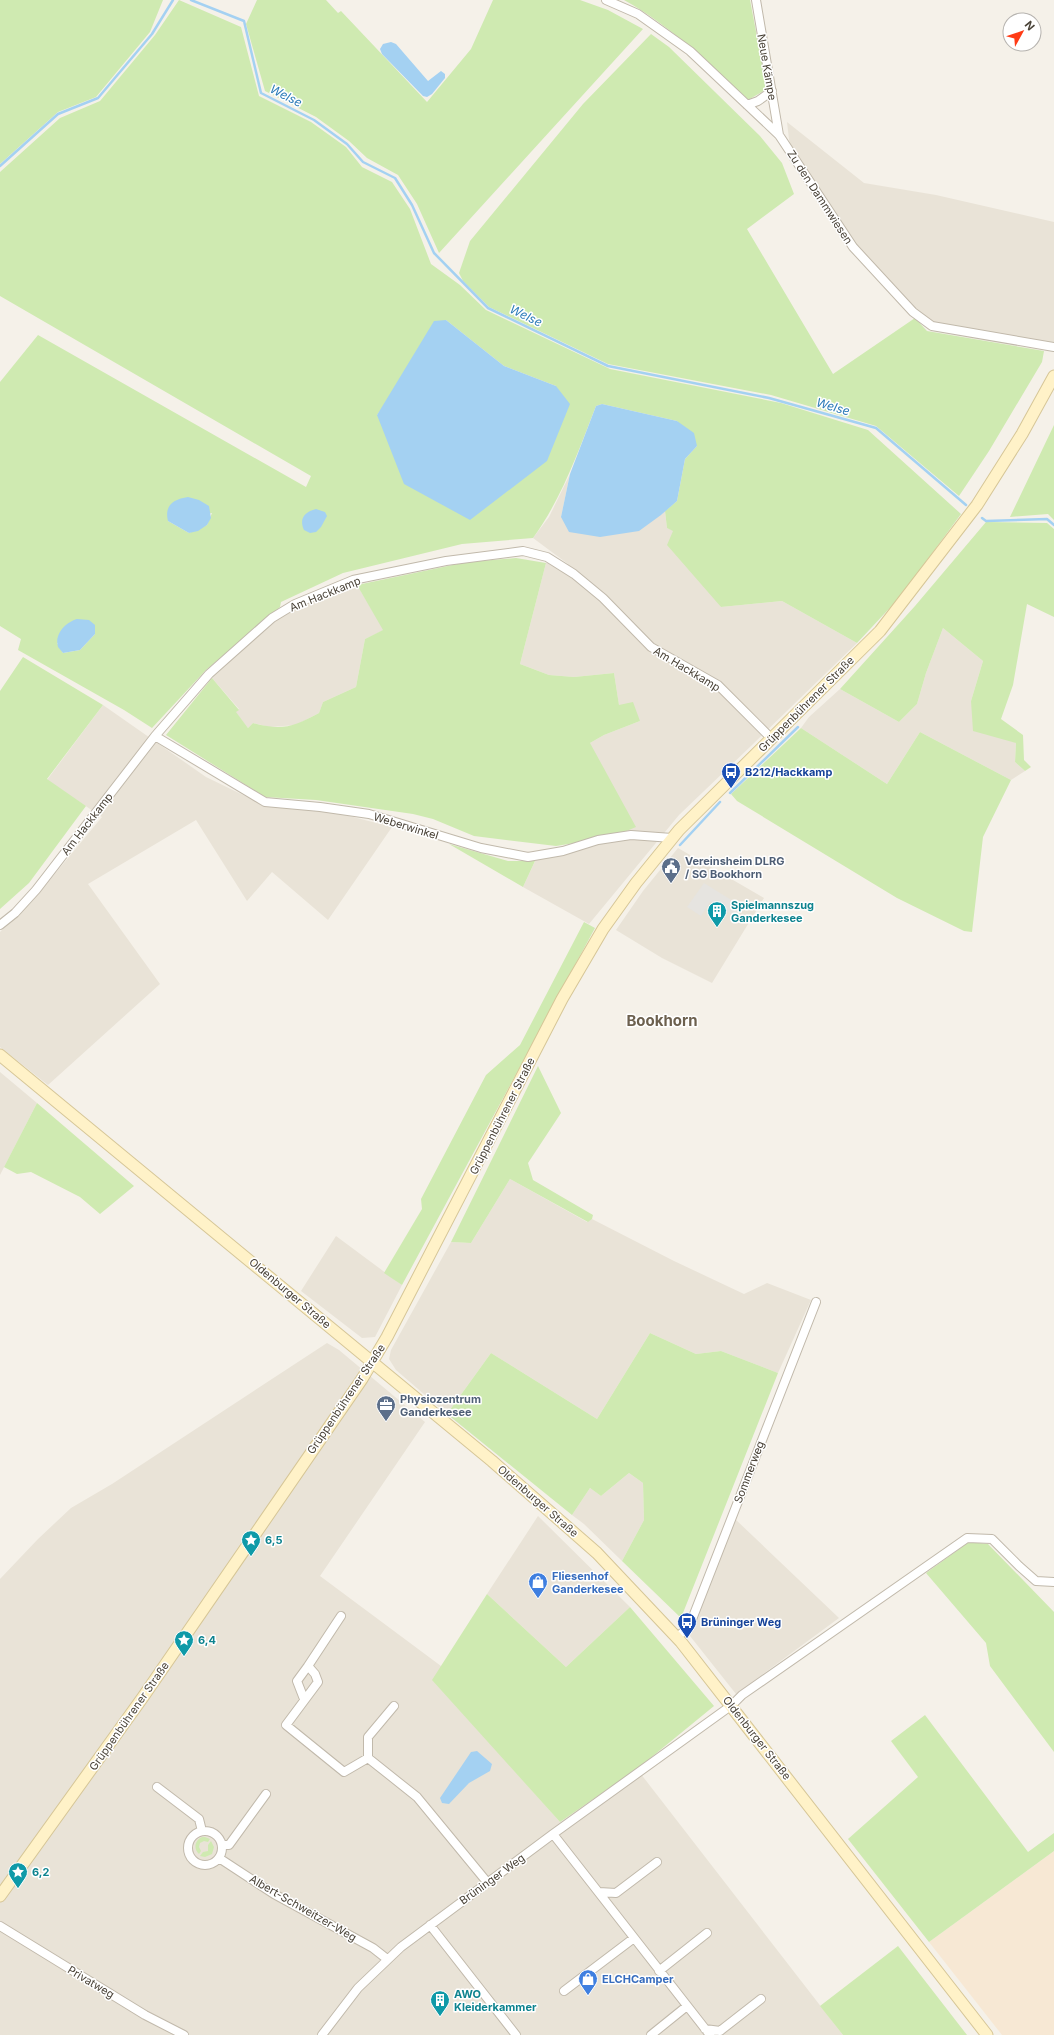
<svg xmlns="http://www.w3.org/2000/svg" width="1054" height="2035" viewBox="0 0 1054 2035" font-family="Inter,sans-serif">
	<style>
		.residential { fill: #e9e3d7 }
		.commercial { fill: #f7e8d4 }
		.green { fill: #cfeab1; fill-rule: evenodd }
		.parking { fill: #e6e4e0 }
		.water { fill: #a4d1f2 }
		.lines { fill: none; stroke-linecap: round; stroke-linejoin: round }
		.stream { stroke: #a4d1f2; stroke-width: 2.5 }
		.street-casing { stroke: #c1b9ab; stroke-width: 10 }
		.secondary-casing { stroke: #d6c697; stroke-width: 13 }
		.street { stroke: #fff; stroke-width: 8 }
		.secondary { stroke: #fff2c8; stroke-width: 11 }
		.labels { text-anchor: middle; stroke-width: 3; stroke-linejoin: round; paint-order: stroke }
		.street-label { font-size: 11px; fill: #494237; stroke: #fff }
		.transit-label { font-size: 11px; font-weight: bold; fill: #164399; stroke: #fff; text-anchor: start }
		.service-label { font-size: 11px; font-weight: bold; fill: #4e5e75; stroke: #fff; text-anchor: start }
		.culture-label { font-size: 11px; font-weight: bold; fill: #0d838f; stroke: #fff; text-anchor: start }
		.shop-label { font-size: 11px; font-weight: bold; fill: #366cbe; stroke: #fff; text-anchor: start }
		.water-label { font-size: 12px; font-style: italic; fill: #2c7bb8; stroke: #fff }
		.district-label { font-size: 15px; font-weight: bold; fill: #6c604e; stroke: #fff }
	</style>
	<rect width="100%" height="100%" fill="#f5f1e9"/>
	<path class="residential" d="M 787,122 L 864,183 L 936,195 L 1054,222 L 1054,343 L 932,323 L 912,309 L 856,248 L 790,148 Z
		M 570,474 L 561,517 L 661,515 L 665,511 L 667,528 L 673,530 L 721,607 L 782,601 L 857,643 L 751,746 L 679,815 L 589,924 L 523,887 L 537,857 L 598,843 L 590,743 L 604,735 L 640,721 L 619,705 L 614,673 L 574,677 L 549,675 L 520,664 L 546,563 L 568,564 L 533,538 L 549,517 Z
		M 357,585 L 384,630 L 365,639 L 356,687 L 323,702 L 319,713 L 296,725 L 270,727 L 253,723 L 248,728 L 235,712 L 239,709 L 212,678 L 274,620 L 297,607 Z
		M 943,628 L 983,661 L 971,701 L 1016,743 L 1015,762 L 1025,771 L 1011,780 L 920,732 L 887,784 L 801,728 L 809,717 L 840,689 L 899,722 L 917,704 L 926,673 Z
		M 103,705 L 206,777 L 264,805 L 322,809 L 392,827 L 328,920 L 272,872 L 247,901 L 196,820 L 88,884 L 160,984 L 48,1085 L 0,1047 L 0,932 L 39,893 L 102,817 L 47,780 Z
		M 678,848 L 764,898 L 712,983 L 662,958 L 616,930 L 643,891 Z
		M 0,1072 L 37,1103 L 0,1175 Z
		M 510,1179 L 587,1222 L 592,1219 L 674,1261 L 744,1294 L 767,1283 L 811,1300 L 778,1373 L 721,1351 L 696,1354 L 650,1333 L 597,1419 L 491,1353 L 447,1414 L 396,1370 L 389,1359 L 391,1350 L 451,1242 L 471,1243 Z
		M 336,1236 L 402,1285 L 375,1337 L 362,1338 L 301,1291 Z
		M 327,1343 L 339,1350 L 425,1422 L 320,1576 L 441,1666 L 512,1768 L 560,1822 L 637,1769 L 843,2035 L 0,2035 L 0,1579 L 38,1539 L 71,1508 L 112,1484 Z
		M 629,1473 L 643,1483 L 644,1520 L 622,1561 L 584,1524 L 572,1515 L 590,1488 L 601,1496 Z
		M 538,1516 L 630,1607 L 566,1667 L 487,1594 Z
		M 734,1518 L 839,1618 L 736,1694 L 690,1636 Z"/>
	<path class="commercial" d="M 1054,1851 L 1054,2035 L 1002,2035 L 929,1942 Z"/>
	<path class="green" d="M 0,0 L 163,0 L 150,32 L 96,97 L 58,112 L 0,164 Z
		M 179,0 L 241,27 L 259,96 L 311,122 L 346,147 L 362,167 L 392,182 L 410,209 L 431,264 L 460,285 L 486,310 L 610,369 L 781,403 L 868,430 L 961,514 L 900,597 L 857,643 L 782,601 L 721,607 L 667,545 L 673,531 L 667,528 L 665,511 L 677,501 L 685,459 L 697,446 L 677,421 L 602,404 L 596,406 C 578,452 562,498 533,538 L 462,544 L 343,573 L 281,602 L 280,607 L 206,670 L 152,728 L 124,710 L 18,650 L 21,639 L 0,626 L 0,382 L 38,335 L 306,487 L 311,476 L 0,296 L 0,172 L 60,118 L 100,101 L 155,35 ZM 446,320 L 504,366 L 556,386 L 377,415 ZM 212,513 L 207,525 L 189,533 L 168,521 ZM 95,634 L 80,650 L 63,653 L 57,643 Z
		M 257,0 L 326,0 L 338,13 L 341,11 L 427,102 L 471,49 L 493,0 L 580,0 L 608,10 L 643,29 L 439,253 L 417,204 L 398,175 L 367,158 L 349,141 L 316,117 L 265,91 L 246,24 Z
		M 624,0 L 750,0 L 767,89 L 748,100 C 709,64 671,26 624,0 Z
		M 651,34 L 669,47 L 760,136 L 782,163 L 794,194 L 747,229 L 833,374 L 915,318 L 927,331 L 1044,351 L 1042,362 L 989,451 L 959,496 L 876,426 L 771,395 L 608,364 L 489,307 L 463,281 L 459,273 L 470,241 L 583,104 Z
		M 1054,425 L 1054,520 L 1048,514 L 1010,517 Z
		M 986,522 L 1047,523 L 1054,529 L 1054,617 L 1027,604 L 1013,685 L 1001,719 L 1023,735 L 1024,760 L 1031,767 L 1025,771 L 1015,762 L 1016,743 L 973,731 L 971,701 L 983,661 L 943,628 L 926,673 L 917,704 L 899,722 L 840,689 L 915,606 Z
		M 516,558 L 546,563 L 520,664 L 549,675 L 574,677 L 614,673 L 619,705 L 633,702 L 640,721 L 604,735 L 590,743 L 636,827 L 612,837 L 556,846 L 474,836 L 433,819 L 413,814 L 316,800 L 265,797 L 166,735 L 212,678 L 239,710 L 236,712 L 248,728 L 253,723 C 282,731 293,727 319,713 L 323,702 L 356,687 L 365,639 L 383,630 L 357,585 L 467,562 Z
		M 23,657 L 103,705 L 47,779 L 86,806 L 29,883 L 0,909 L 0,691 Z
		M 801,728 L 887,784 L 920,732 L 1011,780 L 983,837 L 972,932 L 964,931 L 897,898 L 737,801 L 731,794 Z
		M 449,844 L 508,861 L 535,861 L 523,887 Z
		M 584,922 L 595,928 L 402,1285 L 384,1273 L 422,1209 L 421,1199 L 486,1075 L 520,1045 Z
		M 538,1066 L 561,1113 L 528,1163 L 533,1180 L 593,1215 L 592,1219 L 588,1222 L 510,1179 L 471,1243 L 451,1242 Z
		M 37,1103 L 134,1186 L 100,1214 L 80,1197 L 31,1172 L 17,1174 L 4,1167 Z
		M 650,1333 L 696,1354 L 721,1351 L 778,1373 L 681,1618 L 622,1561 L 644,1520 L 643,1483 L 629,1473 L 601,1496 L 590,1488 L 572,1515 L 447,1414 L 491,1353 L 597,1419 Z
		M 969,1542 L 988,1544 L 1054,1612 L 1054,1752 L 990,1666 L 986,1643 L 926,1573 Z
		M 487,1594 L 566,1667 L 630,1607 L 714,1706 L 637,1769 L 560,1822 L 432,1680 Z
		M 925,1715 L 1028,1852 L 1054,1833 L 1054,1851 L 929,1942 L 848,1839 L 918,1777 L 891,1741 Z
		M 202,1837 L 205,1837 L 210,1839 L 208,1842 L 204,1841 L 200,1843 L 199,1847 L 201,1851 L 199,1854 C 193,1849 195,1840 202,1837 Z
		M 211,1841 L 214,1847 L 212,1854 L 205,1857 L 200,1856 L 203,1852 L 208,1851 L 208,1845 Z
		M 898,1946 L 967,2035 L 843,2035 L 820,2006 Z"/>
	<path class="parking" d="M 704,883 L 741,906 L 735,916 L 710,902 L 701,916 L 687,907 Z"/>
	<path class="water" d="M 391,42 L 396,44 L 428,81 L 441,71 L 445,74 L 445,78 L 432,94 L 427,97 L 423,96 L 382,54 L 380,49 L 383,44 Z
		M 446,320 L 504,366 L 556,386 L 570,404 L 547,461 L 470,520 L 404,484 L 377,415 L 434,321 Z
		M 602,404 L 677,421 L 694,433 L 697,446 L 685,459 L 677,501 L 661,515 L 639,531 L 600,537 L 569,532 L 561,517 L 570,474 L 596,406 Z
		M 188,497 L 199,500 L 209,506 L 211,518 L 207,525 L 198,531 L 189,533 L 168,521 C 164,505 174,499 188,497 Z
		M 316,509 L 325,512 L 327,516 L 321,527 L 316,532 L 310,533 L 304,530 C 299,519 304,512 316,509 Z
		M 77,619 L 89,620 L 95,625 L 95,634 L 80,650 L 63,653 L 58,647 C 54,634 66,622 77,619 Z
		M 477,1751 L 492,1764 L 490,1771 L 469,1783 L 449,1804 L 442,1803 L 440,1798 L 471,1752 Z"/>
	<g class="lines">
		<path class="stream" d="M 191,0 L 244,21 L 261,93 L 314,120 L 347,144 L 363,162 L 395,178 L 412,205 L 434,253 L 488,308 L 608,366 L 769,398 L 876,428 L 966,505
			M 0,166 L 58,114 L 98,98 L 152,34 L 173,0
			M 982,518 L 986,521 L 1047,519 L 1054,525
			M 730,793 L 798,727
			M 680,845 L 720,802"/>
		<defs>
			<path id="street" d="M 606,0 L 638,14 L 690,51 L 779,135 L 853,247 L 913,312 L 932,326 L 1054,347
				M 756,0 L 779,135
				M 747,105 L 758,101 L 772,91
				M 155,736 L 265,802 L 320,807 L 369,814 L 481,848 L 528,857 L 563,851 L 598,840 L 631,835 L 672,838
				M 0,925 L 15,913 L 36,890 L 155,736 L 209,674 L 272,618 L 295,604 L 353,580 L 446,561 L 523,551 L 547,557 L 574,574 L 603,598 L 651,647 L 718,685 L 771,738
				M 341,1616 L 308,1666 L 315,1674 L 318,1682 L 286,1725 L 344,1772 L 368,1758 L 417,1797 L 487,1882
				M 677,1637 L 689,1627 L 816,1302
				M 304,1699 L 297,1681 L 308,1666
				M 368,1758 L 368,1737 L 394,1706
				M 157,1787 L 199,1819 L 202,1831
				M188 1848a17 17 0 1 1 34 0a17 17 0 1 1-34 0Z
				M 553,1834 L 710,2035
				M 222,1845 L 229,1845 L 266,1794
				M 219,1858 L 274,1894 L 373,1948 L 387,1959
				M 599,1892 L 616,1893 L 657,1862
				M 430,1925 L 516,2035
				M 0,1926 L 145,2015 L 184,2035
				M 659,1971 L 707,1933
				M 564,1991 L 634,1938
				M 705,2029 L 720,2031 L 761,1999
				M 322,2035 L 358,1988 L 401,1947 L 553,1834 L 732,1705 L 742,1695 L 967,1538 L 992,1539 L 1019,1566 L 1036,1581 L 1054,1582
				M 651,2035 L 687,2006"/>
			<path id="secondary" d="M 0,1055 L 492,1461 L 597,1553 L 681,1642 L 987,2035
				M 0,1896 L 143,1697 L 362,1379 L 387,1337 L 562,999 L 603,929 L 636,883 L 679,830 L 880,631 L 977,505 L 1022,434 L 1054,376"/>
		</defs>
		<use href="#street" class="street-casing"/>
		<use href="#secondary" class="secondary-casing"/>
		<use href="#street" class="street"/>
		<use href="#secondary" class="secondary"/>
	</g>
	<defs>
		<symbol id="bus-pin" viewBox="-11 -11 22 30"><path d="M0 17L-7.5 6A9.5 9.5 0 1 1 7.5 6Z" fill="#1a4fb4" stroke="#fff"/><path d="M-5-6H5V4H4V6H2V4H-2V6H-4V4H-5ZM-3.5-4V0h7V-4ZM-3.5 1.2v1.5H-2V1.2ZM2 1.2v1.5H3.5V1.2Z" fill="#fff"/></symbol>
		<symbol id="civic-pin" viewBox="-11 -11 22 30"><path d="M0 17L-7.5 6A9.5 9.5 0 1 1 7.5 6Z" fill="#5c6f8a" stroke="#fff"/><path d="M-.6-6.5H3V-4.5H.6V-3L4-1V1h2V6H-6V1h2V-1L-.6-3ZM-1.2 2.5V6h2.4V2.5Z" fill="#fff"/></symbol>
		<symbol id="building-pin" viewBox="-11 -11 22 30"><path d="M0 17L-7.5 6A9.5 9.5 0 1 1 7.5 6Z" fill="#0f9aa8" stroke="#fff"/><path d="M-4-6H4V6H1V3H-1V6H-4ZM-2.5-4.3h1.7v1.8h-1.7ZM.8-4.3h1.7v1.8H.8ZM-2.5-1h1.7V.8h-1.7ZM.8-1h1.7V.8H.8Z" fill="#fff"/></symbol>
		<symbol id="office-pin" viewBox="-11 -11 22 30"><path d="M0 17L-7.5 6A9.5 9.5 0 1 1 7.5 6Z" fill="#5c6f8a" stroke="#fff"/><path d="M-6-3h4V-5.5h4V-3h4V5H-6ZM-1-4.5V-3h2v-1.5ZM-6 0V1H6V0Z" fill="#fff"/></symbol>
		<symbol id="sight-pin" viewBox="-11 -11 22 30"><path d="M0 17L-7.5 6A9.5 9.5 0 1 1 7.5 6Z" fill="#0f9aa8" stroke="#fff"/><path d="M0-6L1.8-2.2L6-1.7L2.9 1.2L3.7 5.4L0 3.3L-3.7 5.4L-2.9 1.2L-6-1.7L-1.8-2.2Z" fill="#fff"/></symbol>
		<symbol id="shop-pin" viewBox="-11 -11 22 30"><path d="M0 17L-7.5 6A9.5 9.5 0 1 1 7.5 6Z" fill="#3f7fe0" stroke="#fff"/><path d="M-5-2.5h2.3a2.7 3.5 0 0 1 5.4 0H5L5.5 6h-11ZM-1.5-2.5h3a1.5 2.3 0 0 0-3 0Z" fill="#fff"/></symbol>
	</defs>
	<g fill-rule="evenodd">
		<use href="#bus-pin" x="720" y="761" width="22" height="30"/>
		<use href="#civic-pin" x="660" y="856" width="22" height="30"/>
		<use href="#building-pin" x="706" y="900" width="22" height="30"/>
		<use href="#office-pin" x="375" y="1394" width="22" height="30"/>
		<use href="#sight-pin" x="240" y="1529" width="22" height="30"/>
		<use href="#shop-pin" x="527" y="1571" width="22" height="30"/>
		<use href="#bus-pin" x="676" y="1611" width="22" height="30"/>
		<use href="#sight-pin" x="173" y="1629" width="22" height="30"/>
		<use href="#sight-pin" x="7" y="1861" width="22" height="30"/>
		<use href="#shop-pin" x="577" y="1968" width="22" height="30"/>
		<use href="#building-pin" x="429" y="1989" width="22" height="30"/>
	</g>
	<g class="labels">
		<g class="street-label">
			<text transform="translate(767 67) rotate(80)" y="4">Neue Kämpe</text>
			<text transform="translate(820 197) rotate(57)" y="4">Zu den Dammwiesen</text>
			<text transform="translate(325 594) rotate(-22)" y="4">Am Hackkamp</text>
			<text transform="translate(687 669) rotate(31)" y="4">Am Hackkamp</text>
			<text transform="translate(806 704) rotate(-45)" y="4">Grüppenbührener Straße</text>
			<text transform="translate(87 824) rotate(-52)" y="4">Am Hackkamp</text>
			<text transform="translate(406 826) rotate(17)" y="4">Weberwinkel</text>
			<text transform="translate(502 1116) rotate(-63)" y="4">Grüppenbührener Straße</text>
			<text transform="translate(290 1293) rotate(40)" y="4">Oldenburger Straße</text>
			<text transform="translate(346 1399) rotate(-56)" y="4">Grüppenbührener Straße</text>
			<text transform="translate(749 1472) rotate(-69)" y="4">Sommerweg</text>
			<text transform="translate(538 1501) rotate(41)" y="4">Oldenburger Straße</text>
			<text transform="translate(129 1716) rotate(-55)" y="4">Grüppenbührener Straße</text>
			<text transform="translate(757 1738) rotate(52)" y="4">Oldenburger Straße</text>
			<text transform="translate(492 1879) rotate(-36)" y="4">Brüninger Weg</text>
			<text transform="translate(303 1908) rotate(30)" y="4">Albert-Schweitzer-Weg</text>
			<text transform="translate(91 1982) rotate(31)" y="4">Privatweg</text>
		</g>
		<g class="transit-label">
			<text x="745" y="776">B212/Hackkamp</text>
			<text x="701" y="1626">Brüninger Weg</text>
		</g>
		<g class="service-label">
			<text x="685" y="865">Vereinsheim DLRG<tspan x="685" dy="13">/ SG Bookhorn</tspan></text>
			<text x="400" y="1403">Physiozentrum<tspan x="400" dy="13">Ganderkesee</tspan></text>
		</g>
		<g class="culture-label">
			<text x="731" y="909">Spielmannszug<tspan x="731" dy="13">Ganderkesee</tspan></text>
			<text x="265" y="1544">6,5</text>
			<text x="198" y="1644">6,4</text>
			<text x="32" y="1876">6,2</text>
			<text x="454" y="1998">AWO<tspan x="454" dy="13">Kleiderkammer</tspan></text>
		</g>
		<g class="shop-label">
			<text x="552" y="1580">Fliesenhof<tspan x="552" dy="13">Ganderkesee</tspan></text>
			<text x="602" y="1983">ELCHCamper</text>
		</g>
		<g class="water-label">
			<text transform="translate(286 96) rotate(27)" y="4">Welse</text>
			<text transform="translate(526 316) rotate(26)" y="4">Welse</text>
			<text transform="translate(833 407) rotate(16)" y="4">Welse</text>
		</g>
		<g class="district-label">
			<text x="662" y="1026">Bookhorn</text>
		</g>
	</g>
	<g transform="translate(1022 32) rotate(50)"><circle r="19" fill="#ffffff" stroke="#b6b3af"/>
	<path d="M0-3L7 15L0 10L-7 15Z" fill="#ff3b15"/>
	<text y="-6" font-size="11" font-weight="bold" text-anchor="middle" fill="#494237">N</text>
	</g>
</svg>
